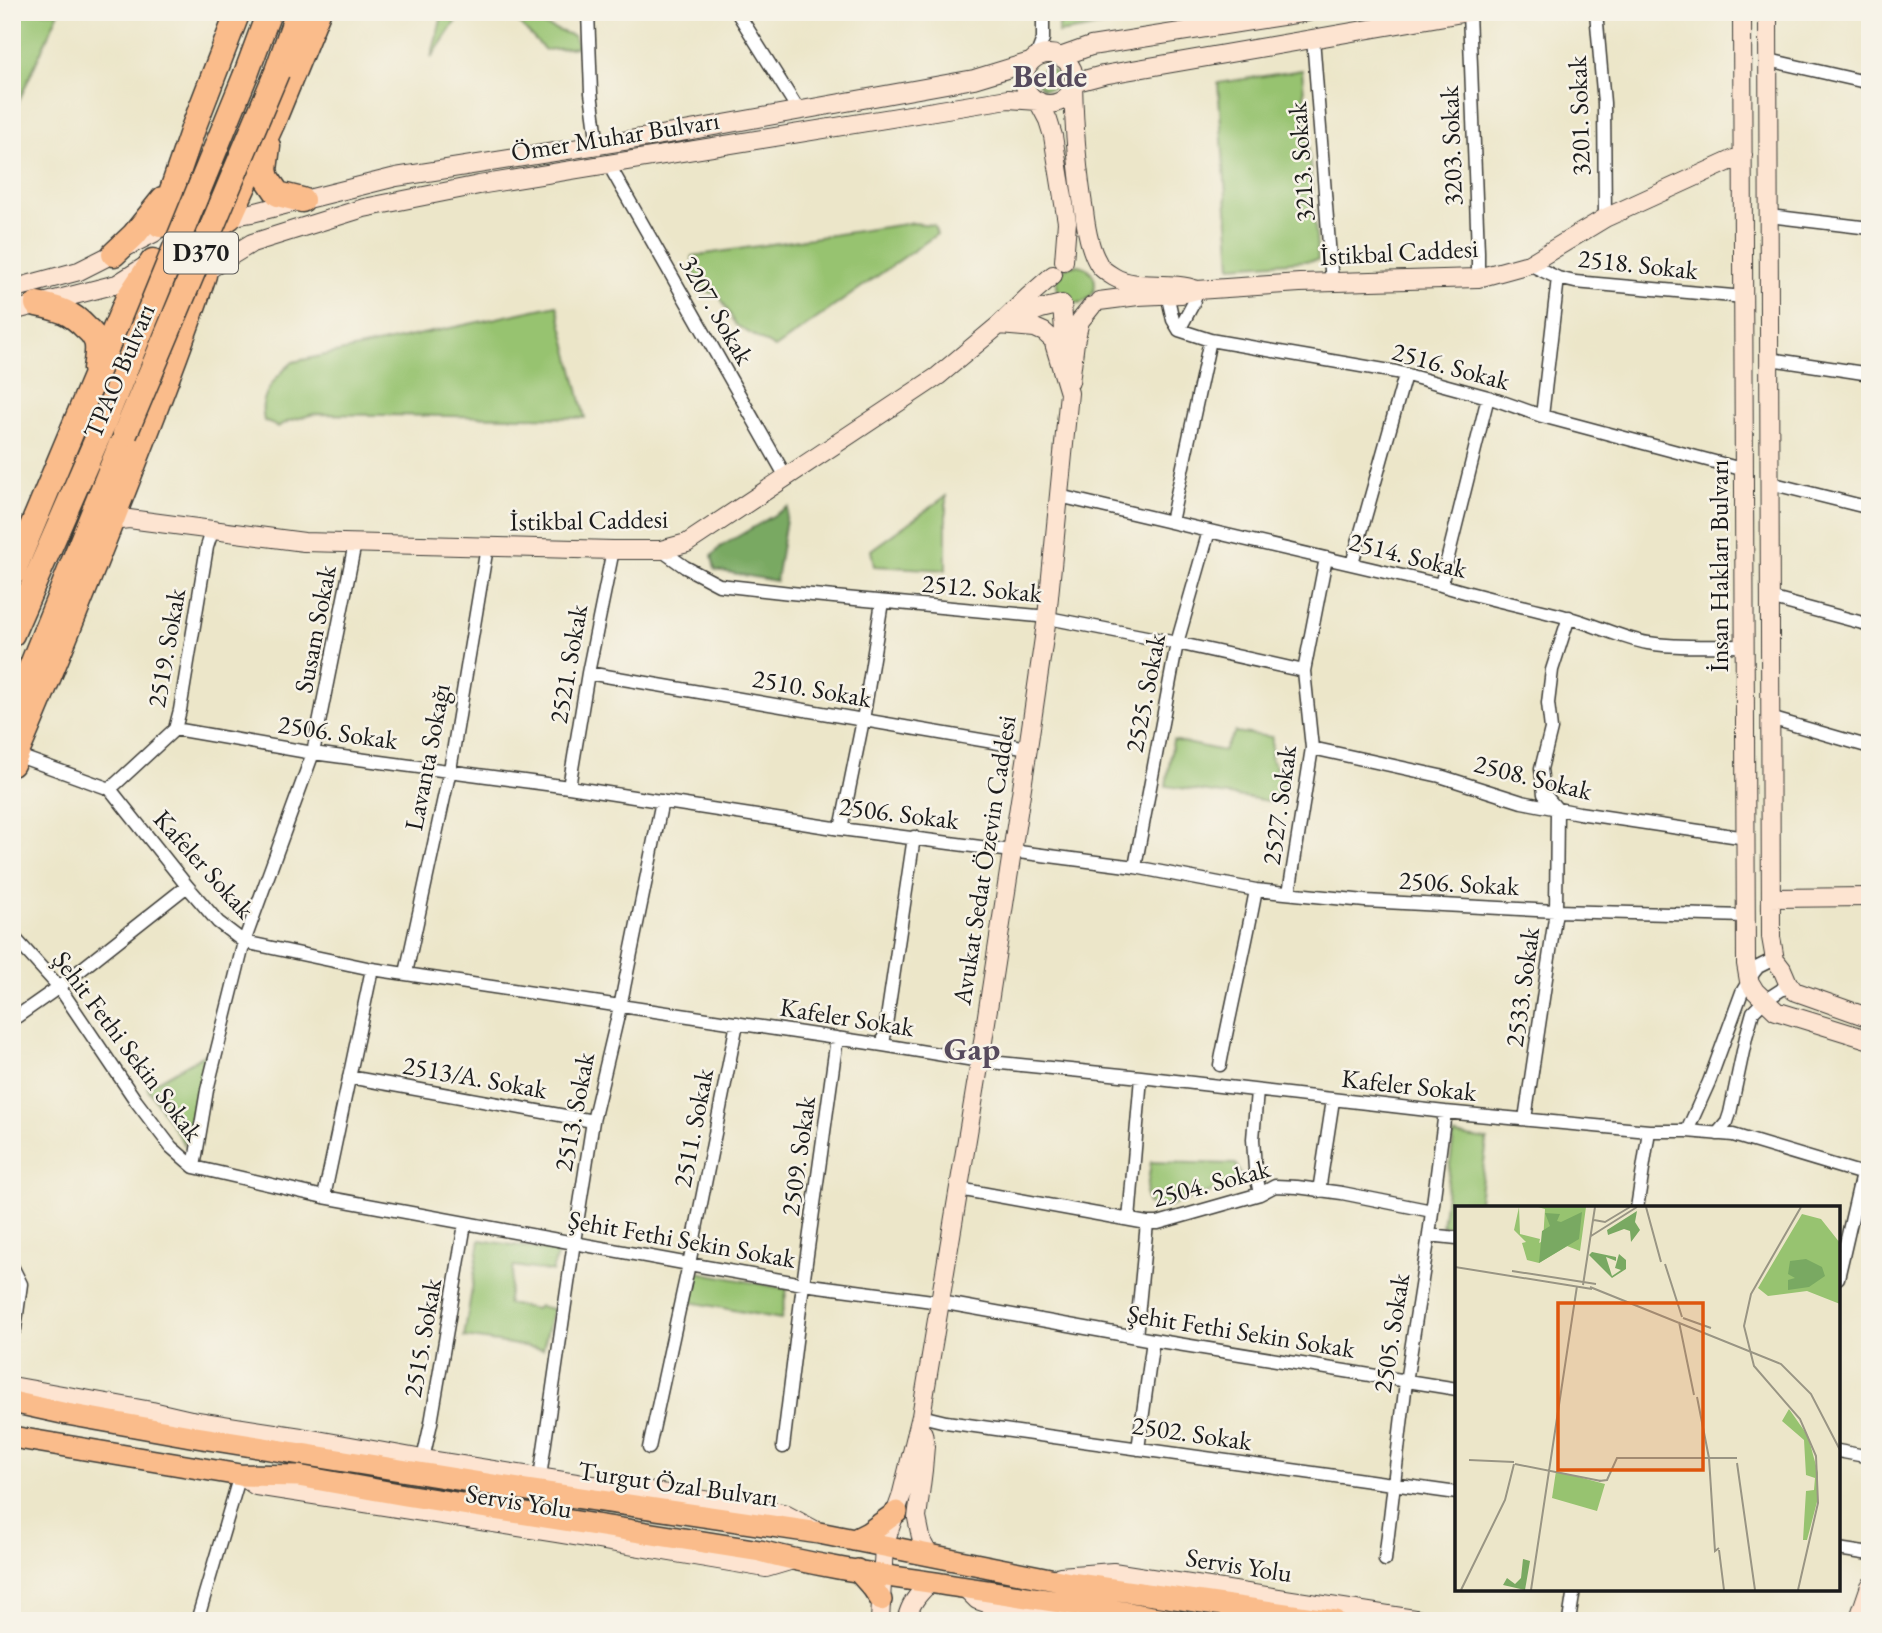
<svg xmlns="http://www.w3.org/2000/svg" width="1882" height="1633" viewBox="0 0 1882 1633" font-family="'EB Garamond',serif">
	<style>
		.green { fill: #97c370; stroke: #5a7046; stroke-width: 2 }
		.forest { fill: #79a962; stroke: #4a623f; stroke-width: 2 }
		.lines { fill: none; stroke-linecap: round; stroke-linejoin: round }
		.street-casing { stroke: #3b3a36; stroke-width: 15 }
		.secondary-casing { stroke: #3b3a36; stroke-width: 20 }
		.primary-casing { stroke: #3b3a36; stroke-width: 24 }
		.highway-casing { stroke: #3b3a36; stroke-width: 27 }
		.street { stroke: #fff; stroke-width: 12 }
		.secondary { stroke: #fde4d1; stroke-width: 18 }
		.primary { stroke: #fabc8b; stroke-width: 21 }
		.highway { stroke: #fabc8b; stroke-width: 24 }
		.highway-bridge-casing { stroke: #3b3a36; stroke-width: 27; stroke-linecap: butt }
		.highway-bridge { stroke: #fabc8b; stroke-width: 24 }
		.labels { text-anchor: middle; stroke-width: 5; stroke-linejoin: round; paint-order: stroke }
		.shield { fill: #f7f3e8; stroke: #5e5c59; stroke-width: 2 }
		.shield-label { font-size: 24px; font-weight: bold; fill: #1c1c1c }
		.street-label { font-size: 26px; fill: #1c1c1c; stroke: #f7f3e8 }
		.district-label { font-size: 33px; font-weight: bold; fill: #564a5d; stroke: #f7f3e8 }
		.inset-road { fill: none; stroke: #999584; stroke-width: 2 }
		.view { fill: #de560d; fill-opacity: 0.15; stroke: #de560d; stroke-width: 3.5 }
		.inset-edge { fill: none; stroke: #1c1c1c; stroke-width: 3.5 }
	</style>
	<rect width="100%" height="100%" fill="#f7f3e8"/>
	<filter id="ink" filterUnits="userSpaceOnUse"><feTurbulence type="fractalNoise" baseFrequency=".0143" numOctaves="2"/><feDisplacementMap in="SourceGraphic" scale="14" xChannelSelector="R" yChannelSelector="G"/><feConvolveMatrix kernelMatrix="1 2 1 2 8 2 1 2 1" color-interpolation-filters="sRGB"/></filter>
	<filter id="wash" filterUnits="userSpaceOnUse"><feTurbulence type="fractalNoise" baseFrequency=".00686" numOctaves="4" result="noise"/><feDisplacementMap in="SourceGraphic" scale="28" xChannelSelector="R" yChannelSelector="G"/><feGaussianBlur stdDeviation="1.57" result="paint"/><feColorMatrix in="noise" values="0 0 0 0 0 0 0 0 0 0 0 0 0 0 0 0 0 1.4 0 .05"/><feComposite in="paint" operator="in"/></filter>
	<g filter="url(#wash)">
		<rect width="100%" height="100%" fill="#ece6c9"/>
		<path class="green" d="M 12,12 L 59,12 L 12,116 Z
			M 443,12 L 462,12 L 431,58 Z
			M 1065,12 L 1191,12 L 1058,33 L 1061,15 Z
			M 509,13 L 574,36 L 578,47 L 545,50 Z
			M1037 79a10 10 0 1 1 20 0a10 10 0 1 1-20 0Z
			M 1302,70 L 1318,260 L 1231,266 L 1218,83 Z
			M 912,223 L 934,225 L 937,234 L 775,348 L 736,325 L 719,295 L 703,291 L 694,271 L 692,256 Z
			M1057 284a19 19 0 1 1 38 0a19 19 0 1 1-38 0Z
			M 557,305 L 585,418 L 314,414 L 289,421 L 278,427 L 264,421 C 263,416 262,409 263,404 C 266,388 281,372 293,362 Z
			M 946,496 L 946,570 L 874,566 L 871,550 Z
			M 1235,732 L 1272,737 L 1271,759 L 1286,786 L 1282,803 L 1166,786 L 1173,740 L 1223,751 Z
			M 207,1053 L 184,1144 L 147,1087 Z
			M 1454,1135 L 1487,1140 L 1478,1208 L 1457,1208 L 1457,1228 L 1442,1226 Z
			M 1151,1162 L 1236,1164 L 1243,1181 L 1169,1206 L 1148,1204 L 1146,1195 Z
			M 480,1240 L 558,1252 L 552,1272 L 514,1266 L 507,1304 L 536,1309 L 539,1306 L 553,1309 L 543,1349 L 464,1337 Z
			M 692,1271 L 787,1289 L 781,1319 L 685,1301 Z"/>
		<path class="forest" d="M 788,507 L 776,581 L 715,570 L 712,556 L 720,547 Z"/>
	</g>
	<g filter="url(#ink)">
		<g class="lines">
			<defs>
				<path id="street" d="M 588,12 L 591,93 L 598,146
					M 737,12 L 799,111
					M 1469,12 L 1478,252 L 1478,278
					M 1596,12 L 1604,103 L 1605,218
					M 1313,38 L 1332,283
					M 1036,57 L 1043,39 L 1043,12
					M 1769,60 L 1870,83
					M 609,165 L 786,477
					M 1769,216 L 1870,228
					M 1529,264 L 1558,278 L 1575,282 L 1744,297
					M 1167,294 L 1173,320 L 1179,330 L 1210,340 L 1396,372 L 1488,397 L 1542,416 L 1745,470
					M 1179,330 L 1193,304 L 1197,290
					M 1770,359 L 1870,374
					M 1542,416 L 1558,278
					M 1770,483 L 1870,508
					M 1059,496 L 1441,585 C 1482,598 1525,606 1566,617 C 1594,624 1620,638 1648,643 C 1680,648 1713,646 1745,646
					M 1171,522 L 1210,340
					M 661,550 L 685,567 L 719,585 L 791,593 L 1038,616 L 1177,643 L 1304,671
					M 1352,564 L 1405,375
					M 1441,585 L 1488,397
					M 1770,598 L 1870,625
					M 588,673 L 1028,748
					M 1770,718 L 1870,747
					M 175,729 L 313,753 L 569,787 L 841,829 L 1135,867 L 1256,890 L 1365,901 L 1556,911 L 1746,916
					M 1312,748 L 1440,776 L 1522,802 L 1579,813 L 1746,838
					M 16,755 L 110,789 L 187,886 L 218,922 L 244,942 L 372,969 L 883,1045 L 980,1061 L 1141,1077 L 1445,1112 L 1649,1131 L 1687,1131 L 1733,1135 L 1870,1176
					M 569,787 L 588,673 L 613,550
					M 110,789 L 175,729 L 180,710 L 207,547 L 213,529
					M 841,829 L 863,720 L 882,602
					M 1135,867 L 1177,643 L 1209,531
					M 1289,893 L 1312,748 L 1304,671 L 1326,558
					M 12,935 L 59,987 L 136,1101 L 171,1147 L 194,1167 L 324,1197 L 689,1264 L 803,1284 L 940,1302 L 1153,1340 L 1457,1389
					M 406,973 L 450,770 L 487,547
					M 12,1020 L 59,987 L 187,886
					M 883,1045 L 914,837
					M 1220,1065 C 1231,1007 1245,949 1256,890
					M 349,1077 L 593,1121
					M 1257,1091 L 1253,1139 L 1255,1169 L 1260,1194
					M 1525,1119 L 1556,911 L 1557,809 L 1544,794 L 1541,769 L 1551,729 L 1548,703 L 1552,670 L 1569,617
					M 1687,1131 L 1709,1082 L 1742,992 L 1754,972 L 1758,967 L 1768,962 L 1775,960
					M 1717,1134 L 1727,1122 L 1730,1113 L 1746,1037 L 1753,1012 L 1764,1001 L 1781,990 L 1788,983
					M 194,1167 L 207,1090 L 244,942 L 313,753 L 355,543
					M 959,1189 L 1147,1223 L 1158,1223 L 1260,1194 L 1275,1186 L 1297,1187 L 1342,1193 L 1432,1211
					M 1319,1191 L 1333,1100
					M 324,1197 L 372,969
					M 1637,1208 L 1649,1131
					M 1129,1220 L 1141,1077
					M 1429,1235 L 1457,1238
					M 12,1266 L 21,1284 L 15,1329
					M 1838,1278 L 1862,1174
					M 1136,1337 L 1147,1223
					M 921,1416 L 946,1422 L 1457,1493
					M 783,1447 L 803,1284 L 837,1038
					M 649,1448 L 689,1264 L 737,1023
					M 1138,1449 L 1153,1340
					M 1838,1451 L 1870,1457
					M 423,1459 L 431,1423 L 465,1224
					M 540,1477 L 574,1242 L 593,1121 L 620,1007 L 662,801
					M 1838,1549 L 1870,1554
					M 1385,1560 L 1406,1382 L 1429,1235 L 1445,1112
					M 197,1621 L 240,1475
					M 1569,1621 L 1574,1589"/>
				<path id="secondary" d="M 1742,12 L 1746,964 L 1749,981 L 1755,991 L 1776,1011 L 1870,1040
					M 1768,12 L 1771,937 L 1775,960 L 1782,969 L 1788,983 L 1794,991 L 1870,1018
					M1024 79a25 25 0 1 1 50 0a25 25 0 1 1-50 0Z
					M 1060,57 L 1091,46 L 1308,12
					M 223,218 L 252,213 L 396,177 L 680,132 L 974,79 L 1030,62
					M 211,268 L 252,243 L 364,208 L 479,185 L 1008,99 L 1038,101 L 1048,120 L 1053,136 L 1067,222 L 1064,261
					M 1053,275 L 1029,296 L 999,325 L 1041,309 L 1062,304 L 1066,358
					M 12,289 L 79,271 L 154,233
					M 1197,290 L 1300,283 L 1478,278 L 1529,264 L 1605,218 L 1743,155
					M 1099,301 L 1138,296 L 1181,294 L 1197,290 C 1170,280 1136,290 1114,277 C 1109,274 1100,268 1098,263 C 1089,248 1086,228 1084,211 C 1077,169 1074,126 1073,83 L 1103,75 L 1468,12
					M 12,311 L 117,284 L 147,265
					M 1070,382 L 1075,342 L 1080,321 L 1092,306
					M 112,521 L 129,519 L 304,542 L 613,550 L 661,550 L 687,543 L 938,376 L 999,325 L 1035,328 L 1044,332 L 1053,340 L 1069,393 L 1047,617 L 1028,748 L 980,1061 L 921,1416 L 901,1497 L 884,1545 L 880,1621
					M 1771,898 L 1870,897
					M 12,1386 L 152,1411 L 191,1420 L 301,1437 L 423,1459 L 583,1484 L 643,1490 L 783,1513 L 813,1529
					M 923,1433 L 925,1446 L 923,1470 L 917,1518 L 922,1542 L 929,1555
					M 240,1475 L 256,1486 L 557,1533 L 766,1568 L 793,1560
					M 1060,1576 L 1113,1572 L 1427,1621
					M 965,1588 L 977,1600 L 1004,1609 L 1095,1621
					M 906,1621 C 910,1604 917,1595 930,1583
					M 1858,1621 L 1870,1586"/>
				<path id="primary" d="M 12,1402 L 67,1414 L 196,1437 L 500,1486 L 819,1533 L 1070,1583 L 1335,1621
					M 12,1437 L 240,1475 L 298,1476 L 405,1495 L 760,1551 C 824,1568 890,1576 954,1586 C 1028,1597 1102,1608 1176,1621
					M 854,1540 L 868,1533 L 897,1512
					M 857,1570 L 873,1588 L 881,1600"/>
				<path id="highway" d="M 277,71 L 298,12
					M 246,74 L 269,12
					M 268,146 L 265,170 L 267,178 L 278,194 L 302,200
					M 160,225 L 194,126 L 238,12
					M 212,230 L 230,217 L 272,124 L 318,12
					M 114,254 L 134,235 L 163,199
					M 37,304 C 59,309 70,311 86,328 C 90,331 94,336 96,341 C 99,350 96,360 95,369
					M 12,574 L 127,300 L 153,261
					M 12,634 L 99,434
					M 12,714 L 125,434
					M 12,764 C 54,668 92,571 130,474 C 156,408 182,342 204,275"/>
			</defs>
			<use href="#street" class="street-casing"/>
			<use href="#secondary" class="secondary-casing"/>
			<use href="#primary" class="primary-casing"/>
			<use href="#highway" class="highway-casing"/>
			<use href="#street" class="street"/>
			<use href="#secondary" class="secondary"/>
			<use href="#primary" class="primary"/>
			<use href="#highway" class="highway"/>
			<defs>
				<path id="highway-bridge" d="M 99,434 L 246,74
					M 125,434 L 277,72"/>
			</defs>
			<use href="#highway-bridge" class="highway-bridge-casing"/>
			<use href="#highway-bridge" class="highway-bridge"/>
		</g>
	</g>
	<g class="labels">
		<rect class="shield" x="164" y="232.5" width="74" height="41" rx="5"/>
		<g class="shield-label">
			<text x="201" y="261">D370</text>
		</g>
		<g class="street-label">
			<text transform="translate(1579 116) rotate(-92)" y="9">3201. Sokak</text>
			<text transform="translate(615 136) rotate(-9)" y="9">Ömer Muhar Bulvarı</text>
			<text transform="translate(1451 146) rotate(-92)" y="9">3203. Sokak</text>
			<text transform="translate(1301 162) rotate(-94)" y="9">3213. Sokak</text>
			<text transform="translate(1399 252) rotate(-3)" y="9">İstikbal Caddesi</text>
			<text transform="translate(1638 264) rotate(6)" y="9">2518. Sokak</text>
			<text transform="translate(717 310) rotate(60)" y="9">3207. Sokak</text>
			<text transform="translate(1451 366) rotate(15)" y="9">2516. Sokak</text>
			<text transform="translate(119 371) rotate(-67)" y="9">TPAO Bulvarı</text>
			<text transform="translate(589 520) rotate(-1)" y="9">İstikbal Caddesi</text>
			<text transform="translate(1408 555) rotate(14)" y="9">2514. Sokak</text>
			<text transform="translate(1719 566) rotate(-90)" y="9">İnsan Hakları Bulvarı</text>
			<text transform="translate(982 588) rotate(5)" y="9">2512. Sokak</text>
			<text transform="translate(315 629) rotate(-79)" y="9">Susam Sokak</text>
			<text transform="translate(166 648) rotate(-80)" y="9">2519. Sokak</text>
			<text transform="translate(568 664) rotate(-80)" y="9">2521. Sokak</text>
			<text transform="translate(812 688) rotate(10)" y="9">2510. Sokak</text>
			<text transform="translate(1145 693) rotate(-79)" y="9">2525. Sokak</text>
			<text transform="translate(338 732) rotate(8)" y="9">2506. Sokak</text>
			<text transform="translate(427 757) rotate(-79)" y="9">Lavanta Sokağı</text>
			<text transform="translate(1533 777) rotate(14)" y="9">2508. Sokak</text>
			<text transform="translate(1279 805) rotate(-82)" y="9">2527. Sokak</text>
			<text transform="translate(899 813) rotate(7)" y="9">2506. Sokak</text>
			<text transform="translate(984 860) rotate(-81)" y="9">Avukat Sedat Özevin Caddesi</text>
			<text transform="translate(204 864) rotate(48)" y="9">Kafeler Sokak</text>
			<text transform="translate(1459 883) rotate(3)" y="9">2506. Sokak</text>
			<text transform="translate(1522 987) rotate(-82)" y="9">2533. Sokak</text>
			<text transform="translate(847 1017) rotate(9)" y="9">Kafeler Sokak</text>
			<text transform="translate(128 1046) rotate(53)" y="9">Şehit Fethi Sekin Sokak</text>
			<text transform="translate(475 1077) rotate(10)" y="9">2513/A. Sokak</text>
			<text transform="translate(1409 1085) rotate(6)" y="9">Kafeler Sokak</text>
			<text transform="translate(574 1112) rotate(-79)" y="9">2513. Sokak</text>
			<text transform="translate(693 1128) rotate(-79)" y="9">2511. Sokak</text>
			<text transform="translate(798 1156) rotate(-82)" y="9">2509. Sokak</text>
			<text transform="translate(1211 1183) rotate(-15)" y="9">2504. Sokak</text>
			<text transform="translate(682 1239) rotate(10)" y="9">Şehit Fethi Sekin Sokak</text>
			<text transform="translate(1241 1331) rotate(9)" y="9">Şehit Fethi Sekin Sokak</text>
			<text transform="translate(1391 1333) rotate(-81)" y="9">2505. Sokak</text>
			<text transform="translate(422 1338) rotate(-80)" y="9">2515. Sokak</text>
			<text transform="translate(1192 1433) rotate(8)" y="9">2502. Sokak</text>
			<text transform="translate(678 1484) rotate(8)" y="9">Turgut Özal Bulvarı</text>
			<text transform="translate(519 1501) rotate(9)" y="9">Servis Yolu</text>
			<text transform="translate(1239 1565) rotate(9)" y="9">Servis Yolu</text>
		</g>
		<g class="district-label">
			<text x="1050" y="87">Belde</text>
			<text x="972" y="1060">Gap</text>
		</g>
	</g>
	<g transform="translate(1455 1206)">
		<rect width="385" height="385" fill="#ece6c9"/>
		<path d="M 64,1 L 65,28 L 85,33 L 84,37 L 88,35 L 90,3 L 83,1 L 131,1 L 125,45 L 112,40 L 84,57 L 72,54 L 67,37 L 71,36 L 59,24 ZM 347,8 L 366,13 L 385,37 L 385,98 L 352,85 L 313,90 L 303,82 ZM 334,203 L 353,230 L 363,267 L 362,296 L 352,334 L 348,334 L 351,285 L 359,284 L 360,272 L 351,269 L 349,234 L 327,215 ZM 101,265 L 150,278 L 142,305 L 97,292 Z" fill="#97c370"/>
		<path d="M 182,5 L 180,16 L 185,24 L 176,36 L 175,25 L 169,23 L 153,29 L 152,24 ZM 127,6 L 124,33 L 84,57 L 87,25 L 95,20 L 90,7 L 105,8 L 102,15 L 106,16 ZM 137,46 L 161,51 L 161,55 L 151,51 L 157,70 L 166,64 L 160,62 L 164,48 L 171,54 L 171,63 L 157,72 L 134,49 ZM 351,53 L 367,61 L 370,70 L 354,81 L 333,84 L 333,74 L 340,72 L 333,68 L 335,55 ZM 68,353 L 75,355 L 70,384 L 48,379 L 52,372 L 60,378 L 66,372 Z" fill="#79a962"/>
		<path class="inset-road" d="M 191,1 L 206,56M 139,14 L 150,16 L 175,1M 136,30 L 182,1M 210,58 L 227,111M 0,61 L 137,83M 57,65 L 141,78M 128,79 L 140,1M 135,81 L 326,158 L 356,188 L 385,244M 228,112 L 256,122M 224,116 L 239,189M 242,191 L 254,252 L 260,345 L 264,342M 14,254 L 59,256M 282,257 L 300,384M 60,258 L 146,275M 144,275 L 152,274 L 162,252 L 282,252M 264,344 L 269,384M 6,384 L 50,294 L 59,258M 76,384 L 122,80M 343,384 L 363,297 L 361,250 L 345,213 L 299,160 L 289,120 L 296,88 L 346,1"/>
		<path class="view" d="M 103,97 L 248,97 L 248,264 L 103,264 Z"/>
		<rect width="385" height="385" class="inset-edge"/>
	</g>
	<rect width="1882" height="1633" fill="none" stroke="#f7f3e8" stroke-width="42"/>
</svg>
